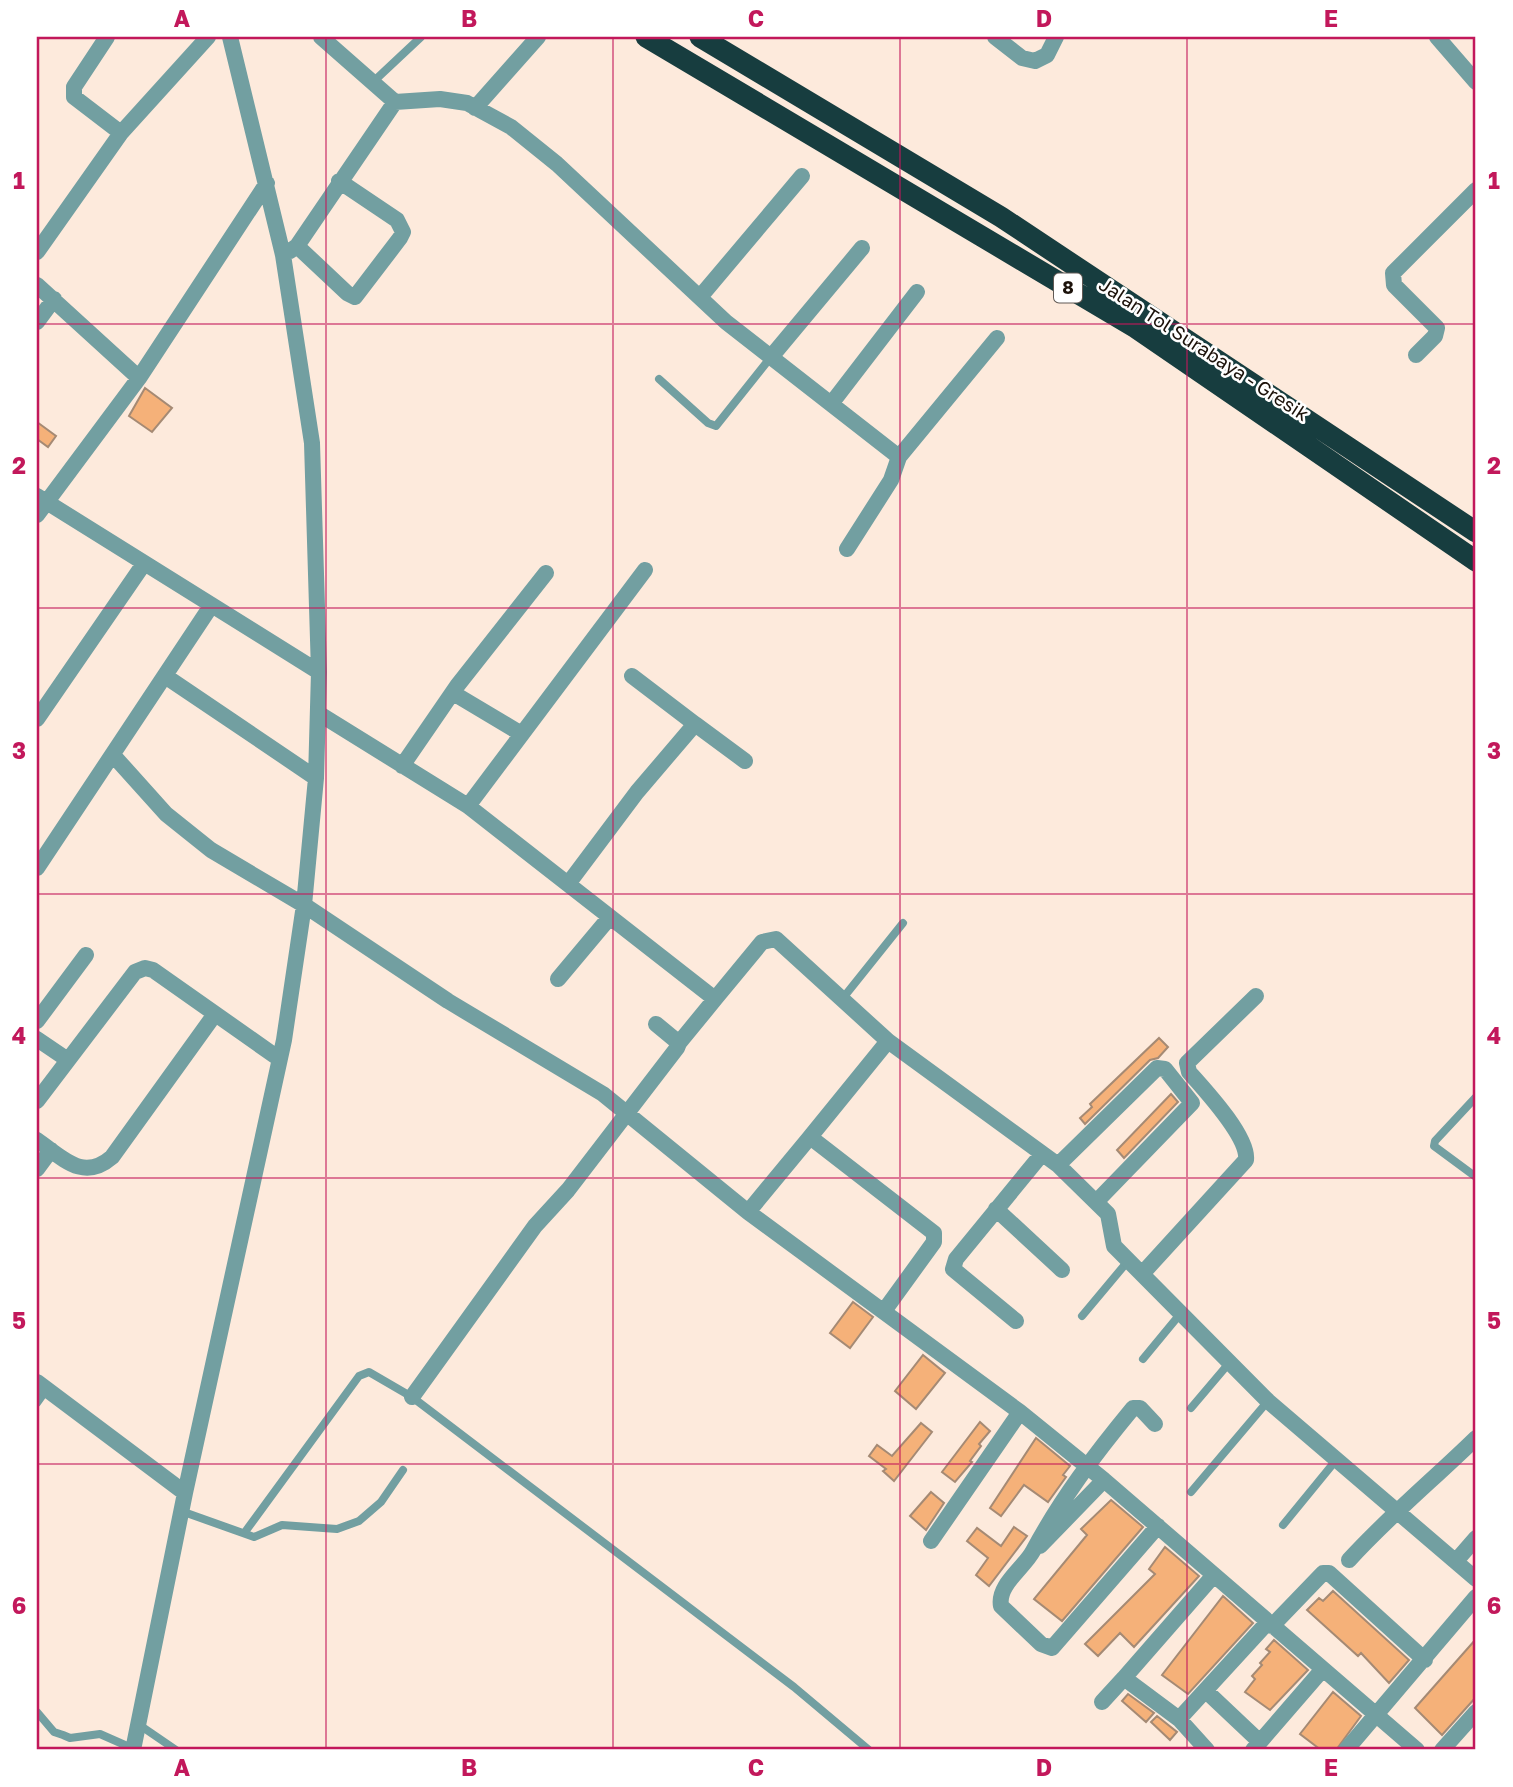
<svg xmlns="http://www.w3.org/2000/svg" width="1513" height="1787" viewBox="0 0 1513 1787" font-family="'Golos Text',sans-serif">
	<style>
		.building { fill: #f5b179; stroke: #a58a74; stroke-width: 2 }
		.lines { fill: none; stroke-linecap: round; stroke-linejoin: round }
		.lane { stroke: #729fa1; stroke-width: 8 }
		.street { stroke: #729fa1; stroke-width: 16 }
		.highway { stroke: #173d3f; stroke-width: 21 }
		.grid { fill: none; stroke: #c2185b; stroke-width: 2; stroke-opacity: 0.55 }
		.labels { text-anchor: middle; stroke-width: 5; stroke-linejoin: round; paint-order: stroke }
		.shield { fill: #fff; stroke: #605954; stroke-width: 2 }
		.shield-label { font-size: 18px; font-weight: bold; fill: #1c120a }
		.street-label { font-size: 19px; fill: #1c120a; stroke: #fff }
		.neatline { fill: none; stroke: #c2185b; stroke-width: 2.5 }
		.grid-label { font-size: 23px; text-anchor: middle; font-weight: bold; fill: #c2185b }
	</style>
	<rect width="100%" height="100%" fill="#fdeadc"/>
	<path class="building" d="M 145,388 L 172,408 L 152,432 L 129,416 Z
		M 37,422 L 56,436 L 48,447 L 37,439 Z
		M 1159,1038 L 1168,1047 L 1158,1058 L 1150,1060 L 1085,1124 L 1080,1118 L 1092,1107 L 1090,1104 Z
		M 1171,1094 L 1178,1102 L 1124,1158 L 1117,1150 Z
		M 853,1302 L 873,1317 L 850,1348 L 830,1333 Z
		M 923,1355 L 945,1373 L 916,1409 L 895,1391 Z
		M 980,1422 L 990,1431 L 979,1444 L 981,1446 L 970,1461 L 972,1462 L 955,1482 L 942,1472 Z
		M 921,1423 L 932,1432 L 894,1481 L 883,1471 L 886,1469 L 869,1456 L 877,1445 L 892,1456 Z
		M 1036,1438 L 1070,1466 L 1063,1475 L 1066,1477 L 1048,1502 L 1024,1485 L 1001,1516 L 990,1508 Z
		M 931,1492 L 944,1503 L 926,1530 L 910,1516 Z
		M 1111,1500 L 1143,1527 L 1062,1621 L 1034,1599 L 1087,1535 L 1081,1529 Z
		M 1014,1527 L 1027,1536 L 989,1586 L 976,1575 L 988,1558 L 967,1541 L 977,1528 L 1001,1546 Z
		M 1165,1547 L 1199,1576 L 1134,1647 L 1120,1633 L 1098,1656 L 1085,1644 L 1155,1574 L 1149,1569 Z
		M 1333,1591 L 1409,1660 L 1389,1683 L 1361,1653 L 1358,1656 L 1307,1610 L 1319,1598 L 1323,1601 Z
		M 1223,1596 L 1253,1623 L 1188,1694 L 1162,1675 Z
		M 1476,1639 L 1476,1697 L 1442,1735 L 1415,1708 Z
		M 1274,1640 L 1308,1670 L 1270,1710 L 1245,1692 L 1255,1679 L 1252,1676 L 1262,1665 L 1260,1663 L 1270,1652 L 1266,1649 Z
		M 1333,1692 L 1361,1716 L 1336,1750 L 1321,1750 L 1300,1734 Z
		M 1128,1694 L 1154,1713 L 1146,1722 L 1122,1701 Z
		M 1157,1716 L 1177,1732 L 1170,1740 L 1151,1722 Z"/>
	<g class="lines">
		<path class="lane" d="M 373,82 L 421,37
			M 659,379 L 708,423 L 716,426 L 771,357
			M 843,998 L 903,923
			M 1476,1097 L 1435,1141 L 1434,1146 L 1476,1177
			M 1082,1316 L 1128,1261
			M 1143,1359 L 1181,1313
			M 37,1403 L 47,1389
			M 1191,1408 L 1230,1362
			M 1191,1492 L 1268,1401
			M 181,1511 L 254,1537 L 282,1525 L 337,1529 L 359,1521 L 381,1502 L 403,1470
			M 1283,1525 L 1337,1459
			M 245,1532 L 359,1376 L 369,1372 L 412,1397 L 794,1687 L 869,1750
			M 37,1712 L 54,1732 L 63,1735 L 70,1738 L 100,1734 L 134,1749
			M 138,1724 L 176,1750"/>
		<path class="street" d="M 107,37 L 74,87 L 74,97 L 121,133
			M 321,37 L 395,102 L 440,99 L 467,103 L 511,127 L 557,164 L 726,322 L 899,457 L 997,338
			M 995,37 L 1022,58 L 1035,61 L 1047,55 L 1056,37
			M 1437,37 L 1476,82
			M 475,108 L 538,37
			M 297,246 L 347,293 L 355,297 L 400,238 L 403,232 L 397,220 L 339,181
			M 290,251 L 297,246 L 395,102
			M 37,252 L 121,133 L 208,37
			M 37,285 L 139,378
			M 700,297 L 802,176
			M 37,322 L 54,299
			M 1416,355 L 1435,336 L 1437,328 L 1394,285 L 1393,273 L 1476,190
			M 771,357 L 862,248
			M 831,404 L 917,292
			M 37,496 L 319,672
			M 37,515 L 139,378 L 267,183
			M 847,549 L 891,480 L 899,457
			M 165,676 L 316,778
			M 453,693 L 520,733
			M 318,713 L 468,806 L 715,999 L 762,942 L 776,939 L 888,1041 L 1058,1165 L 1157,1068 L 1165,1069 L 1192,1103 L 1097,1201
			M 37,719 L 143,565
			M 695,724 L 745,761
			M 113,755 L 166,814 L 211,850 L 304,905 L 448,1001 L 603,1094 L 748,1212 L 1020,1412 L 1104,1480 L 1417,1750
			M 402,766 L 457,686 L 546,573
			M 468,806 L 645,570
			M 37,868 L 211,606
			M 568,884 L 637,792 L 695,724 L 632,676
			M 558,979 L 610,917
			M 37,1021 L 86,955
			M 37,1039 L 68,1060
			M 679,1043 L 715,999
			M 37,1101 L 135,972 L 145,968 L 153,970 L 278,1058
			M 37,1140 C 63,1158 83,1182 112,1157 L 215,1014
			M 1058,1165 L 1108,1214 L 1114,1246 L 1268,1401 L 1476,1579
			M 37,1169 L 51,1150
			M 996,1209 L 1062,1270
			M 748,1212 L 810,1137
			M 1142,1274 L 1246,1160 C 1249,1137 1205,1090 1189,1072 L 1187,1063 L 1256,996
			M 884,1311 L 934,1242 L 934,1233 L 810,1137 L 888,1041
			M 1016,1321 L 953,1269 L 956,1259 L 1042,1154
			M 37,1382 L 185,1493
			M 412,1397 L 535,1226 L 568,1190 L 677,1048 L 679,1043 L 656,1024
			M 1155,1424 L 1140,1408 L 1133,1408 C 1095,1454 1061,1499 1033,1551 C 1024,1568 997,1585 1001,1606 L 1041,1644 L 1052,1648 L 1158,1526
			M 931,1541 L 1020,1412
			M 1040,1546 L 1104,1480
			M 1349,1560 C 1389,1516 1434,1479 1476,1438
			M 1456,1561 L 1476,1538
			M 1272,1626 L 1323,1573 L 1329,1573 L 1425,1660
			M 1124,1678 L 1214,1575
			M 1206,1691 L 1260,1742
			M 1102,1702 L 1124,1678 L 1179,1719 L 1268,1622
			M 1179,1719 L 1207,1750
			M 133,1750 L 185,1493 L 284,1040 L 304,905 L 316,778 L 319,672 L 312,443 L 283,255 L 230,37
			M 1253,1750 L 1323,1669
			M 1346,1750 L 1476,1597
			M 1442,1750 L 1476,1712"/>
		<path class="highway" d="M 646,37 L 1136,328 L 1476,561
			M 700,37 L 1001,217 L 1476,532"/>
	</g>
	<path class="grid" d="M 326,37 L 326,1750M 613,37 L 613,1750M 900,37 L 900,1750M 1187,37 L 1187,1750M 37,324 L 1476,324M 37,608 L 1476,608M 37,894 L 1476,894M 37,1178 L 1476,1178M 37,1464 L 1476,1464"/>
	<g class="labels">
		<rect class="shield" x="1054" y="273.5" width="28" height="29" rx="5"/>
		<g class="shield-label">
			<text x="1068" y="294">8</text>
		</g>
		<g class="street-label">
			<text transform="translate(1204 349) rotate(33)" y="7">Jalan Tol Surabaya - Gresik</text>
		</g>
	</g>
	<rect width="1513" height="1787" fill="none" stroke="#ffffff" stroke-width="77"/>
	<rect x="38" y="38" width="1436" height="1710" class="neatline"/>
	<g class="grid-label">
		<text x="182" y="27">A</text>
		<text x="469" y="27">B</text>
		<text x="756" y="27">C</text>
		<text x="1044" y="27">D</text>
		<text x="1331" y="27">E</text>
		<text x="19" y="189">1</text>
		<text x="1494" y="189">1</text>
		<text x="19" y="474">2</text>
		<text x="1494" y="474">2</text>
		<text x="19" y="759">3</text>
		<text x="1494" y="759">3</text>
		<text x="19" y="1044">4</text>
		<text x="1494" y="1044">4</text>
		<text x="19" y="1329">5</text>
		<text x="1494" y="1329">5</text>
		<text x="19" y="1614">6</text>
		<text x="1494" y="1614">6</text>
		<text x="182" y="1776">A</text>
		<text x="469" y="1776">B</text>
		<text x="756" y="1776">C</text>
		<text x="1044" y="1776">D</text>
		<text x="1331" y="1776">E</text>
	</g>
</svg>
